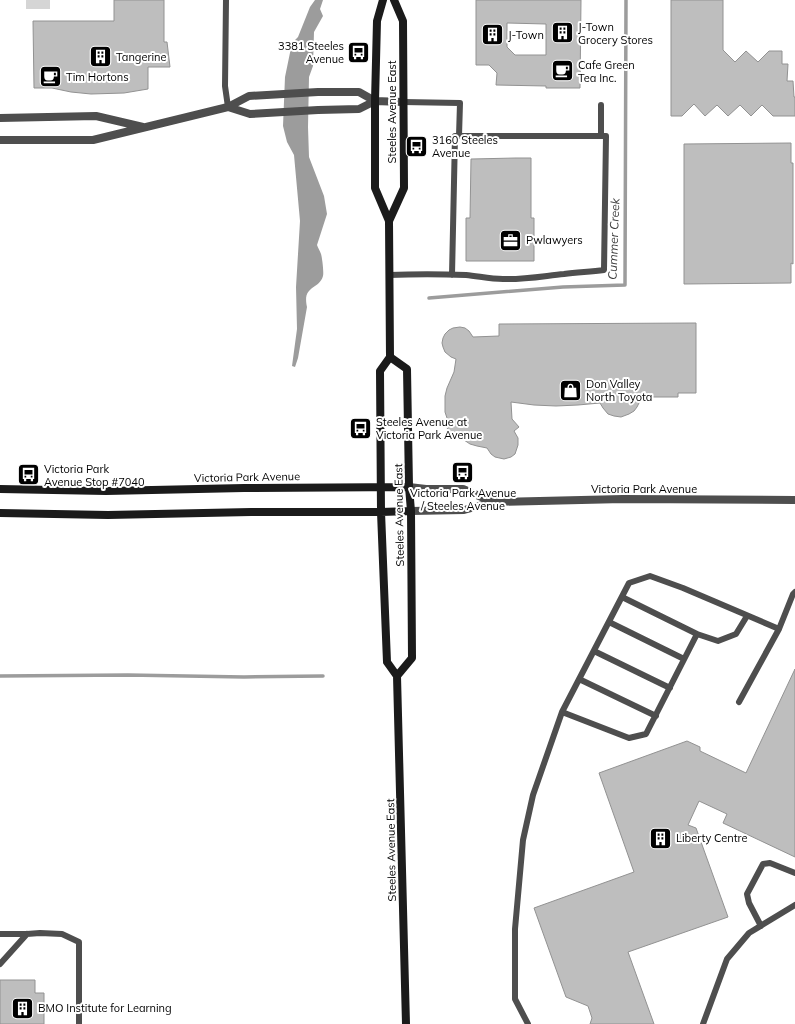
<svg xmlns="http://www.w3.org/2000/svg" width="795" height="1024" viewBox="0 0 795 1024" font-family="Mulish,sans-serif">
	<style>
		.green { fill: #d5d5d5 }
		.water { fill: #9c9c9c }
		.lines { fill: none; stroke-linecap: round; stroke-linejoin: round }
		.stream { stroke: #9c9c9c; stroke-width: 3.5 }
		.building { fill: #bebebe; stroke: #929292; fill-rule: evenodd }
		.service { stroke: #4e4e4e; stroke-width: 6 }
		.minor { stroke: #4e4e4e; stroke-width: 8 }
		.tertiary { stroke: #4e4e4e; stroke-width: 8 }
		.secondary { stroke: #1b1b1b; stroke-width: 8 }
		.labels { text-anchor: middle; stroke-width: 4; stroke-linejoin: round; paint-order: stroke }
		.poi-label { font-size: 11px; fill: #000; stroke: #fff; text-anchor: start }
		.street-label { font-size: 11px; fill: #000; stroke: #fff }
		.water-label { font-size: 12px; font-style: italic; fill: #3d3d3d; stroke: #fff }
	</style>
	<rect width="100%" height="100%" fill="#fff"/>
	<path class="green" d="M 26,0 L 50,0 L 50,9 L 26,9 Z"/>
	<path class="water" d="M 315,0 L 323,0 L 320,9 L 323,16 L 314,32 L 313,66 L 309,77 L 308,127 L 309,157 L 324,196 L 327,214 L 317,245 C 318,248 320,251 321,254 C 322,257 324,272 323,276 C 319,290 302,285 307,307 L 298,358 L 295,367 L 292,366 L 297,329 L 296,287 L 300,221 L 294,155 L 287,142 L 283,126 L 285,77 L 292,43 L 298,37 L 310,7 Z"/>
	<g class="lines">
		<path class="stream" d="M 429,298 L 563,287 L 625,285 L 626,0
			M 0,676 L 128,675 L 244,677 L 323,676"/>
	</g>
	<path class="building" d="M 114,0 L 164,0 L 164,42 L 167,42 L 170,67 L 148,67 L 148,89 L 124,93 L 91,94 L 71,92 L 52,88 L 34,88 L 33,21 L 114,21 Z
		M 476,0 L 581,0 L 580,88 L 546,88 L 546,86 L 496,85 L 497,73 L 489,65 L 476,65 ZM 507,23 L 546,24 L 546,55 L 515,55 L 507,47 Z
		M 671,0 L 723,0 L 723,50 L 735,62 L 746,51 L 758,62 L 769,51 L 782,51 L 782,64 L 788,64 L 787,81 L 793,81 L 794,97 L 795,97 L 795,116 L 773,116 L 762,105 L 751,116 L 740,105 L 728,116 L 717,105 L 705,116 L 694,104 L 682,116 L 671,116 Z
		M 791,143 L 791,163 L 793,163 L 793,264 L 791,263 L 791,283 L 684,284 L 684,144 Z
		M 516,158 L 531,158 L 531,218 L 534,218 L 534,261 L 466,261 L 466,218 L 470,218 L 471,159 Z
		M 696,323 L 696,393 L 678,393 L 678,397 L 648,397 L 648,399 L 641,399 L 637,407 L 634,411 L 629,414 L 621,417 L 614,416 L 608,414 L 603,408 L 600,403 L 578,405 L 556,406 L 534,405 L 511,402 L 512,419 L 519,427 L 514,431 L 518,438 L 518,445 L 515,454 L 511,457 L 504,459 L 495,457 L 491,454 L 487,448 L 477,446 L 470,444 L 458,436 L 455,438 L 447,428 L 450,427 L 445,412 L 445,396 L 447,388 L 454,372 L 456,359 L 451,357 L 445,352 L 443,347 L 442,343 L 443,338 L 445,334 L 449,330 L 453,328 L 460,327 L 465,328 L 469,331 L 473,337 L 499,336 L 499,324 Z
		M 795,669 L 795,857 L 723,823 L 727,814 L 699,801 L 688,825 L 696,828 L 728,917 L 628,952 L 654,1024 L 590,1024 L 592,1018 L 588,1006 L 566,997 L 534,908 L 634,872 L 599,773 L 687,741 L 700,747 L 700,751 L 746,773 Z
		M 0,980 L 35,980 L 35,993 L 44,993 L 44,1024 L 0,1024 Z"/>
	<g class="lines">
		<path class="service" d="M 226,0 L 225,86 L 228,107
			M 403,102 L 460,103 L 459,136
			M 601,136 L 601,105
			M 389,275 C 414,274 440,274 466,275 C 478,276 490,279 503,279 C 523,280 544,276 564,274 C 578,272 590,272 604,270 L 606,136 L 455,136 L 452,275
			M 622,597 L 697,634
			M 609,622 L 684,659
			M 594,651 L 670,688
			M 579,679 L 656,716
			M 739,702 L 779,629 L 793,594 L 795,592
			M 562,712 L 629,738 L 646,734 L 697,634 L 718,641 L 736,634 L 747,616
			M 761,926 L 749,903 L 747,894 L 763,864 L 770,863 L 795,873
			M 0,934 L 27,934 L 40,933 L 62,934 L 79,942 L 79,1024
			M 0,964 L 27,934
			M 528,1024 L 515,999 L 515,929 L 523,840 L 533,795 L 562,712 L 629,583 L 650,576 L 683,588 L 779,629
			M 703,1024 L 727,959 L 749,933 L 795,905"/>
		<path class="minor" d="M 228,107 L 250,114 L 318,110 L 359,109 L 375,101 L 403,102
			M 0,118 L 96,116 L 143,127
			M 0,140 L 93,140 L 228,107 L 249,96 L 318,92 L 359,92 L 375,101"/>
		<path class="tertiary" d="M 409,487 L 426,489 L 463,489 L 493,502
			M 411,511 L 464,510 L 493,502 L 623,499 L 795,500"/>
		<path class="secondary" d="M 383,0 L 377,21 L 375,101 L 375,188 L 389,221 L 390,357 L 380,371 L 381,512 L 387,662 L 397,676 L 406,1024
			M 389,221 L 404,188 L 403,21 L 394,0
			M 390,357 L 407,369 L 409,487 L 411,511 L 412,658 L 397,676
			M 0,489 L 106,491 L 244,488 L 409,487
			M 0,513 L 108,515 L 251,512 L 381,512 L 411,511"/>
	</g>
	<defs>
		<symbol id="building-square" viewBox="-11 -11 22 22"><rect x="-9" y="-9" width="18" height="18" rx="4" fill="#000" stroke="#fff"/><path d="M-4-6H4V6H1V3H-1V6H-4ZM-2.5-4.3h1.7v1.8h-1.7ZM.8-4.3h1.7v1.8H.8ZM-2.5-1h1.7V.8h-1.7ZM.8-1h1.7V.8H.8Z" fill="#fff"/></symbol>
		<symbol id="bus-square" viewBox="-11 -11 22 22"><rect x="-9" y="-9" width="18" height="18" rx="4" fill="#000" stroke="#fff"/><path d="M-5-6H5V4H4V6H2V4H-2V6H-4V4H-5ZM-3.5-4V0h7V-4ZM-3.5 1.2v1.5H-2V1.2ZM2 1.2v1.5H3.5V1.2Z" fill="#fff"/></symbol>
		<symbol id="cafe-square" viewBox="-11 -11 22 22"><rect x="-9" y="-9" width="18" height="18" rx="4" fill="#000" stroke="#fff"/><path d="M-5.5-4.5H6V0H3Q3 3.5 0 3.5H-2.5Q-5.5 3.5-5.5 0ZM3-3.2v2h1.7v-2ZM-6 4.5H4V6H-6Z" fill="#fff"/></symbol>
		<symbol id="office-square" viewBox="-11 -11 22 22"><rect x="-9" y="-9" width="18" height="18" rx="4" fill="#000" stroke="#fff"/><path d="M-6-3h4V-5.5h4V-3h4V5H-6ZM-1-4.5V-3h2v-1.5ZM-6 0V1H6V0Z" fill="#fff"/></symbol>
		<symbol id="shop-square" viewBox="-11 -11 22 22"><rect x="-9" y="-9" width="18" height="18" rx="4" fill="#000" stroke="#fff"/><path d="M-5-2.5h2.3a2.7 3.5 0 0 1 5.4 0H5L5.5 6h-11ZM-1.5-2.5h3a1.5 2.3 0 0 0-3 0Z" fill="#fff"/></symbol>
	</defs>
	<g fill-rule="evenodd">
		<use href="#building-square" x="550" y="20" width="25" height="25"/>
		<use href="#building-square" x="480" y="22" width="25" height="25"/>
		<use href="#bus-square" x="346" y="40" width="25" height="25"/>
		<use href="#building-square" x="88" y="44" width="25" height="25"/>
		<use href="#cafe-square" x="550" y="58" width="25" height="25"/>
		<use href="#cafe-square" x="38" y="64" width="25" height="25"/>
		<use href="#bus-square" x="404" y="134" width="25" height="25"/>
		<use href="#office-square" x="498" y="228" width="25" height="25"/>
		<use href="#shop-square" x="558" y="378" width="25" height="25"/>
		<use href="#bus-square" x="348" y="416" width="25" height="25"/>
		<use href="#bus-square" x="450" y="460" width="25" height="25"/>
		<use href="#bus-square" x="16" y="462" width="25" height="25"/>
		<use href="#building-square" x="648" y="826" width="25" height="25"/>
		<use href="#building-square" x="10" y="996" width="25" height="25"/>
	</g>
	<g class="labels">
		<g class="poi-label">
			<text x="578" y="31">J-Town<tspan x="578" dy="13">Grocery Stores</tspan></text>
			<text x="508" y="39">J-Town</text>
			<text x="344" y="50" text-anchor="end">3381 Steeles<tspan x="344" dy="13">Avenue</tspan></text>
			<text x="116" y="61">Tangerine</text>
			<text x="578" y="69">Cafe Green<tspan x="578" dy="13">Tea Inc.</tspan></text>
			<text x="66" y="81">Tim Hortons</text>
			<text x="432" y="144">3160 Steeles<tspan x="432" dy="13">Avenue</tspan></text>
			<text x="526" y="244">Pwlawyers</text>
			<text x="586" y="388">Don Valley<tspan x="586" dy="13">North Toyota</tspan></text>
			<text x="376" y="426">Steeles Avenue at<tspan x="376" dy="13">Victoria Park Avenue</tspan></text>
			<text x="44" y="473">Victoria Park<tspan x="44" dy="13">Avenue Stop #7040</tspan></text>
			<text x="463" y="497" text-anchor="middle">Victoria Park Avenue<tspan x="463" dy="13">/ Steeles Avenue</tspan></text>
			<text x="676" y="842">Liberty Centre</text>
			<text x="38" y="1012">BMO Institute for Learning</text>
		</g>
		<g class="street-label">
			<text transform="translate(392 112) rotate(-90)" y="4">Steeles Avenue East</text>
			<text transform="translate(247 477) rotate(-1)" y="4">Victoria Park Avenue</text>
			<text x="644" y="493">Victoria Park Avenue</text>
			<text transform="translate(399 515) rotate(-91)" y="4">Steeles Avenue East</text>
			<text transform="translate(391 850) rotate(-91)" y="4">Steeles Avenue East</text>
		</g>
		<g class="water-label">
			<text transform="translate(614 239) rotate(-88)" y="4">Cummer Creek</text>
		</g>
	</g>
</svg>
